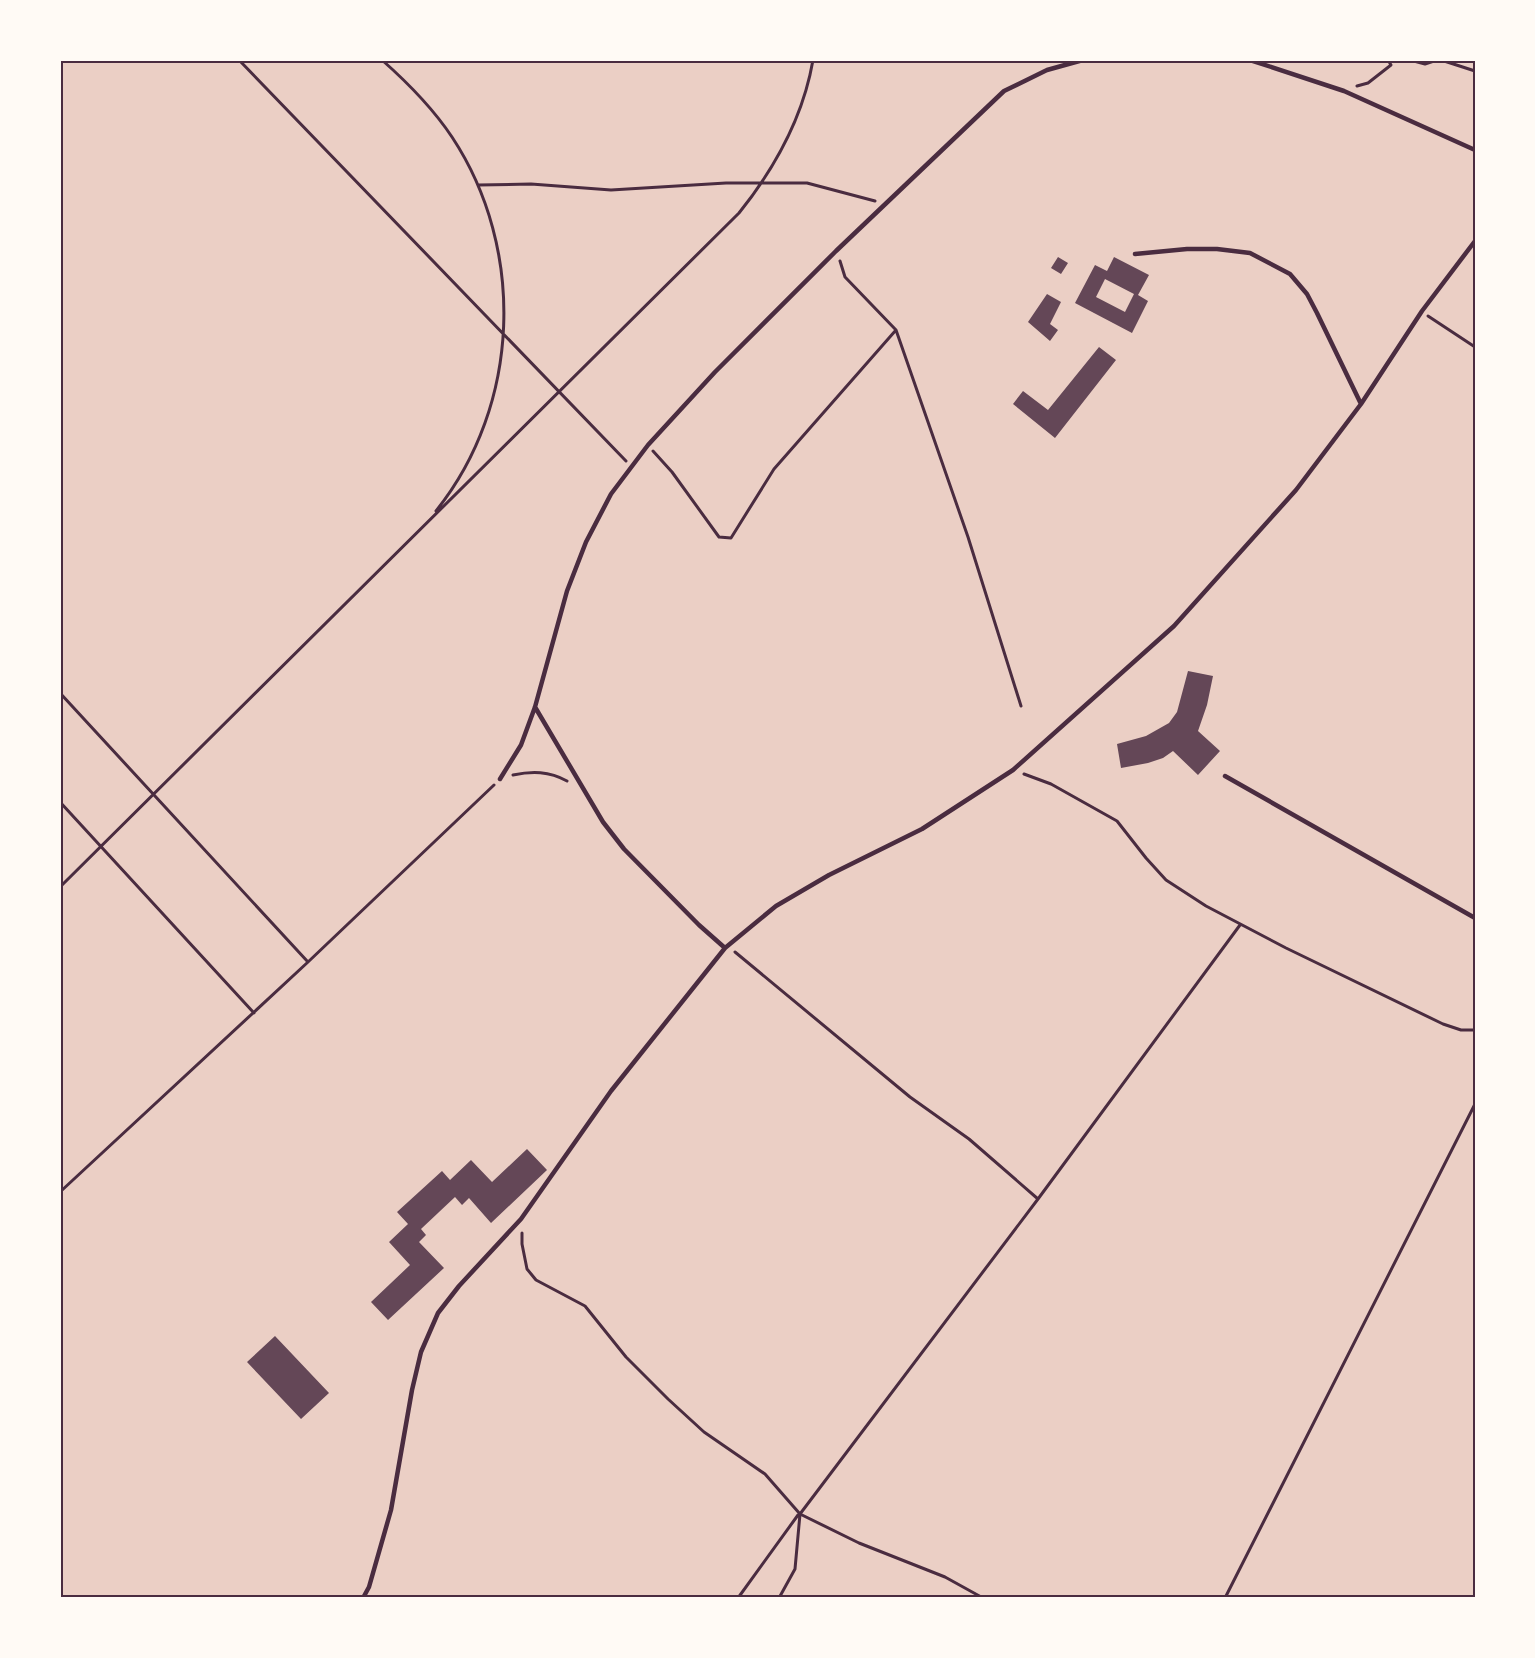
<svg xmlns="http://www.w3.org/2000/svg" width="1535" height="1658" viewBox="0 0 1535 1658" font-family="Arial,sans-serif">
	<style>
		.green { fill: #ebcfc5 }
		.building { fill: #644757; fill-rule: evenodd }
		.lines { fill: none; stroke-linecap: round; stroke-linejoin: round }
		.path { stroke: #4a2c40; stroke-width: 3 }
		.service { stroke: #4a2c40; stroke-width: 4.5 }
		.neatline { fill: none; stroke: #4a2c40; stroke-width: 2 }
	</style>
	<rect width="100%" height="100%" fill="#f7e1d7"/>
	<path class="green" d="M 60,60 L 1475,60 L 1475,1598 L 60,1598 Z"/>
	<path class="building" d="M 1058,257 L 1068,263 L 1061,274 L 1051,268 Z
		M 1114,257 L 1149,275 L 1138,295 L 1148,301 L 1132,333 L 1075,303 L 1095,265 L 1107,271 ZM 1105,279 L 1134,294 L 1125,312 L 1096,297 Z
		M 1047,294 L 1061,302 L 1050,324 L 1058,330 L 1050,341 L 1028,322 Z
		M 1099,347 L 1116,360 L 1055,438 L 1013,404 L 1023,391 L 1048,410 Z
		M 1188,671 L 1213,676 L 1207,705 L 1198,731 L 1220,751 L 1198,775 L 1173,751 L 1163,758 L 1148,763 L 1121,768 L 1117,744 L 1146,736 L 1169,723 L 1177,712 Z
		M 527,1149 L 547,1170 L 491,1223 L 469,1198 L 462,1205 L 455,1197 L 421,1229 L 426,1235 L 419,1242 L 444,1268 L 388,1320 L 371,1302 L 410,1265 L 389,1242 L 408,1224 L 397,1212 L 442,1171 L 450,1180 L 471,1160 L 492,1182 Z
		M 275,1336 L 329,1393 L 301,1419 L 247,1362 Z"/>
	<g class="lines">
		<path class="path" d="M 239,60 L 626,461
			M 382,60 C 408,83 432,107 452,137 C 526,249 521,405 436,511
			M 1410,60 L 1425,64 L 1437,60
			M 1441,60 L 1475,71
			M 1357,86 L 1368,83 L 1391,65 L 1388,60
			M 478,185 L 531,184 L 611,190 L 726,183 L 807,183 L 875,201
			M 1428,316 L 1475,347
			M 896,330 L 968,537 L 1021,706
			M 653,451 L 672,472 L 719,537 L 731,538 L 774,469 L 896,330 L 845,277 L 840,261
			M 60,693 L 308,962
			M 1024,774 L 1051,784 L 1117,821 L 1146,858 L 1166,880 L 1206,906 L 1286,948 L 1443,1024 L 1461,1030 L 1475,1030
			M 513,775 C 532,771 549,771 567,781
			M 60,802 L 254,1013
			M 60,887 L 739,213 C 775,168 803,118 813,60
			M 735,952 L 910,1097 L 969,1139 L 1038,1199 L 800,1514 L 859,1543 L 945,1577 L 983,1598
			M 60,1192 L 308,962 L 494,785
			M 1038,1199 L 1240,925
			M 522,1233 L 522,1244 L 527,1269 L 536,1280 L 585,1306 L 626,1357 L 668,1399 L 704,1432 L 765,1474 L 800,1514 L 795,1569 L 779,1598
			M 738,1598 L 798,1515
			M 1225,1598 L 1475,1104"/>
		<path class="service" d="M 1250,60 L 1344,91 L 1475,150
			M 1135,254 L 1187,249 L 1217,249 L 1250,253 L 1290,274 L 1307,294 L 1317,313 L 1361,404
			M 535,707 L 603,822 L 624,849 L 699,925 L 725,948
			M 1225,776 L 1475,918
			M 500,779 L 521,745 L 535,707 L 567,591 L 586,542 L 611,494 L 648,445 L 715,372 L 836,251 L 1004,91 L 1047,70 L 1083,60
			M 363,1598 L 369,1587 L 391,1510 L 412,1390 L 421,1352 L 438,1313 L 459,1286 L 521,1219 L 611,1091 L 725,948 L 776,906 L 829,875 L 922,829 L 1013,770 L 1174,626 L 1296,490 L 1361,404 L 1422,311 L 1475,241"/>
	</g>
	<rect width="1535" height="1658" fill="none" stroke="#fffaf5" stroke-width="123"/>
	<rect x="62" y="62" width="1412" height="1534" class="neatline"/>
</svg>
